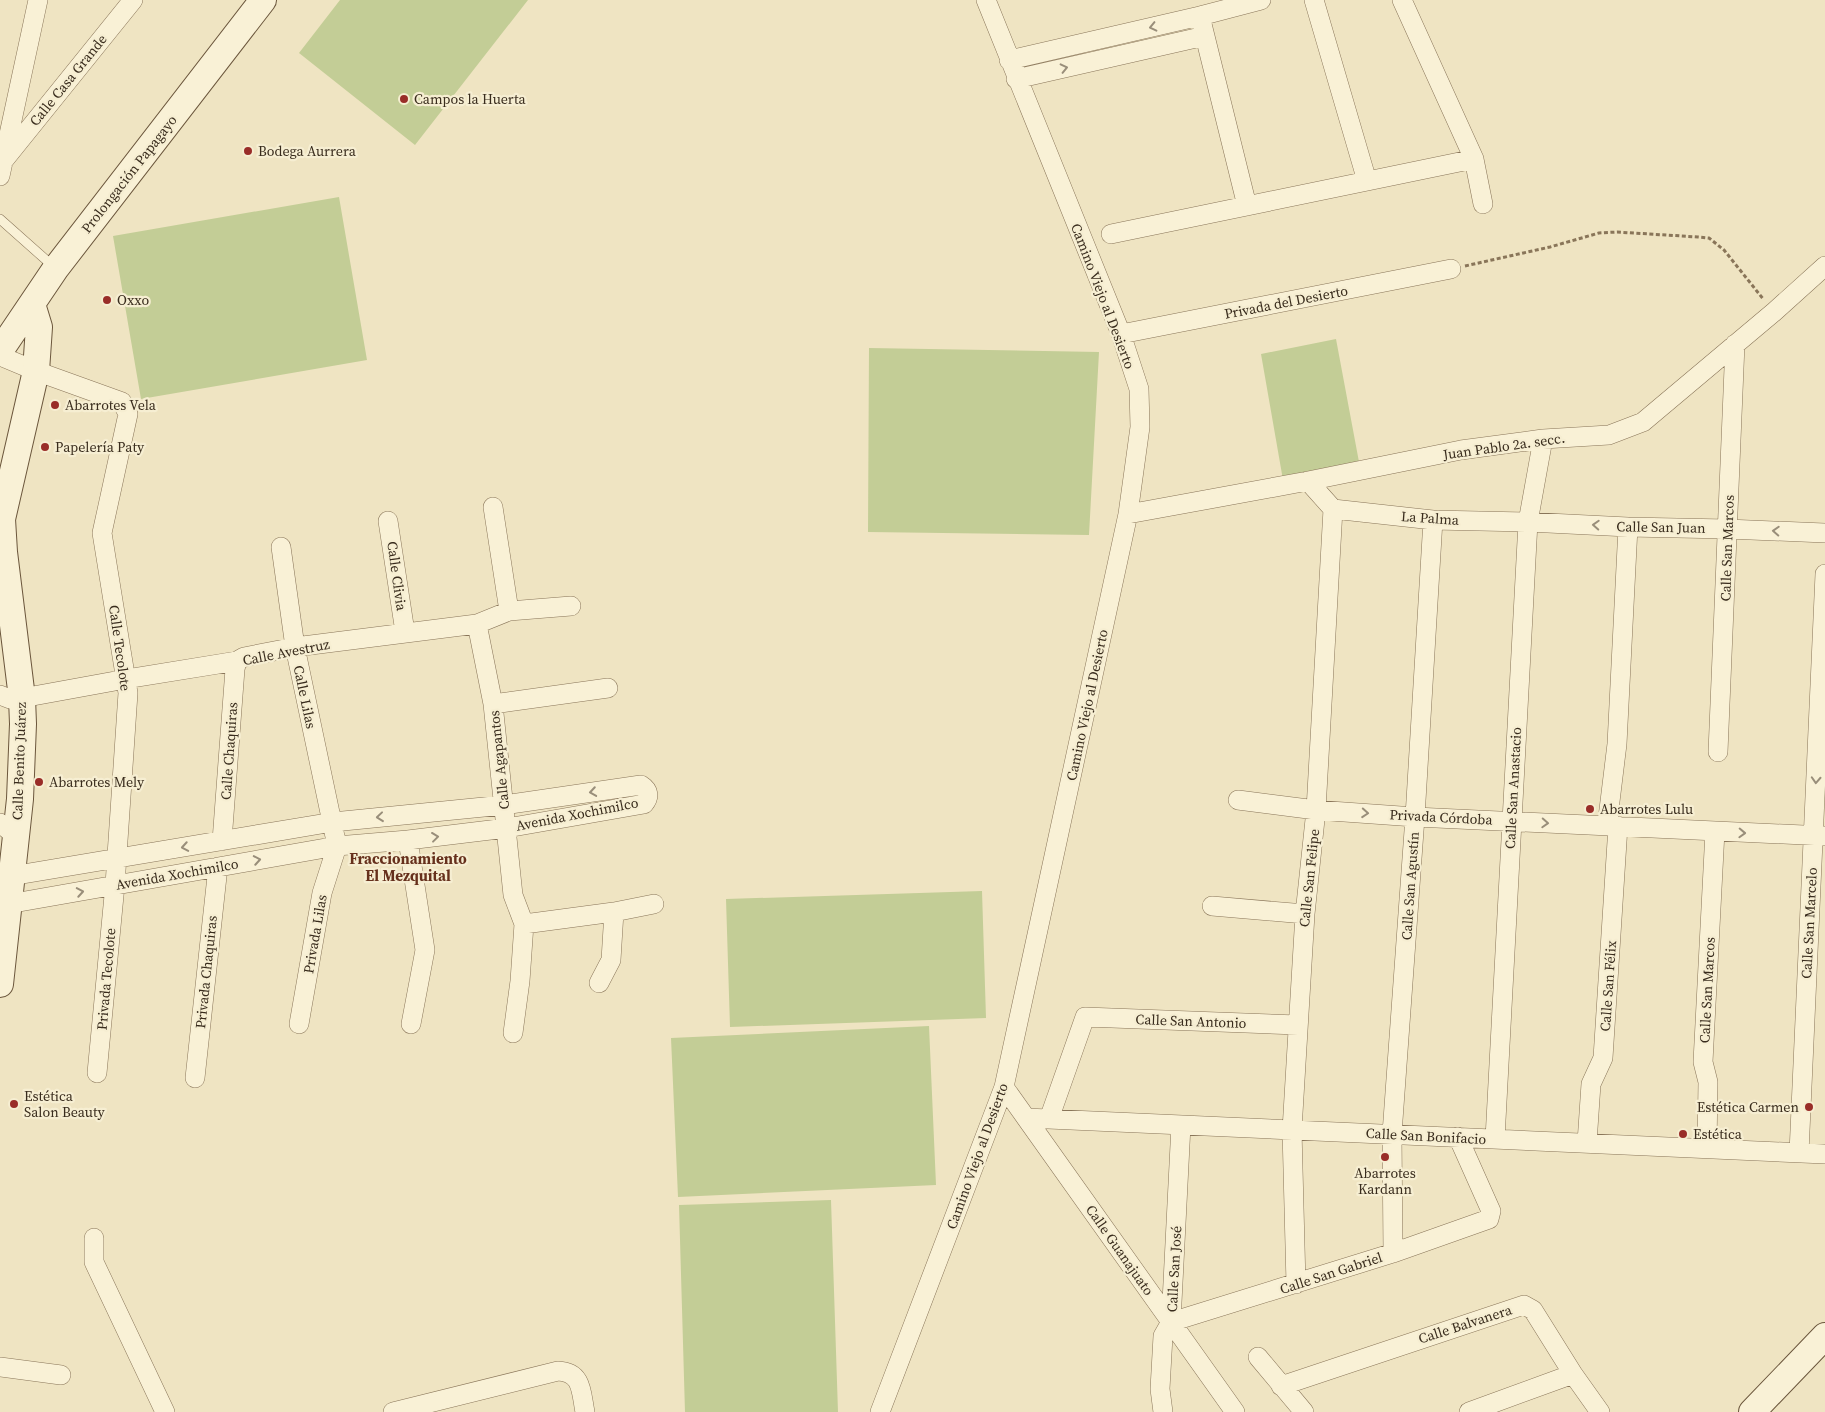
<svg xmlns="http://www.w3.org/2000/svg" width="1825" height="1412" viewBox="0 0 1825 1412" font-family="'Source Serif 4',serif">
	<style>
		.green { fill: #c3cd96 }
		.lines { fill: none; stroke-linecap: round; stroke-linejoin: round }
		.lane-casing { stroke: #897559; stroke-width: 10 }
		.street-casing { stroke: #897559; stroke-width: 20 }
		.secondary-casing { stroke: #6b563c; stroke-width: 28 }
		.path { stroke: #897559; stroke-width: 3; stroke-dasharray: 4 2.5; stroke-linecap: butt }
		.lane { stroke: #f9f1d6; stroke-width: 9 }
		.street { stroke: #f9f1d6; stroke-width: 19 }
		.secondary { stroke: #f9f1d6; stroke-width: 26 }
		.oneway { stroke: #998e7a }
		.poi-dot { fill: #992d28; stroke: #f6eed2; stroke-width: 2 }
		.labels { text-anchor: middle; stroke-width: 4.5; stroke-linejoin: round; paint-order: stroke }
		.street-label { font-size: 14px; fill: #392c1d; stroke: #f6eed2 }
		.poi-label { font-size: 14px; fill: #392c1d; stroke: #f6eed2; text-anchor: start }
		.neighbourhood-label { font-size: 15px; font-weight: bold; fill: #66301c; stroke: #f6eed2 }
	</style>
	<rect width="100%" height="100%" fill="#efe4c2"/>
	<path class="green" d="M 340,0 L 528,0 L 415,145 L 299,53 Z
		M 339,197 L 367,360 L 141,399 L 113,236 Z
		M 1336,339 L 1359,462 L 1283,480 L 1261,354 Z
		M 869,348 L 1099,352 L 1089,535 L 868,532 Z
		M 982,891 L 986,1018 L 730,1027 L 726,899 Z
		M 929,1026 L 936,1185 L 678,1197 L 671,1038 Z
		M 831,1200 L 838,1412 L 685,1412 L 679,1205 Z"/>
	<g class="lines">
		<defs>
			<path id="lane" d="M 0,219 L 54,267"/>
			<path id="street" d="M 1314,0 L 1367,181
				M 1402,0 L 1474,159 L 1483,204
				M 1200,16 L 1247,206
				M 1009,60 L 1200,16 L 1261,0
				M 1016,79 L 1205,36
				M 4,160 L 133,0
				M 0,176 L 38,0
				M 1111,234 L 1474,159
				M 1121,334 L 1451,269
				M 0,356 L 36,371 L 122,402 L 128,414 L 102,533 L 128,693 L 115,885 L 97,1073
				M 493,507 L 509,611
				M 1333,509 L 1433,520 L 1528,522 L 1628,527 L 1727,529 L 1825,533
				M 1128,514 L 1308,481 L 1461,450 L 1543,439 L 1609,435 L 1643,422 L 1774,312 L 1825,266
				M 388,521 L 405,632
				M 281,547 L 295,647 L 337,846 L 322,893 L 299,1024
				M 477,624 L 493,704 L 513,895 L 524,924 L 520,981 L 513,1033
				M 0,695 L 10,699 L 22,698 L 126,679 L 237,661 L 244,657 L 295,647 L 477,624 L 509,611 L 571,606
				M 493,704 L 608,688
				M 1718,752 L 1735,344
				M 1238,800 L 1316,810 L 1415,817 L 1825,836
				M 0,823 L 16,836
				M 1607,826 L 1617,744 L 1628,527
				M 408,840 L 425,950 L 411,1024
				M 222,841 L 235,669 L 237,661
				M 8,904 L 337,846 L 408,840 L 507,828 L 644,804 C 650,797 649,790 641,785 L 504,805 L 333,822 L 11,876
				M 1212,906 L 1305,914
				M 524,924 L 614,912 L 654,904
				M 599,983 L 611,960 L 614,912
				M 195,1078 L 218,867
				M 1004,1087 L 1235,1412
				M 1026,1118 L 1825,1154
				M 1049,1119 L 1085,1017 L 1298,1025
				M 1495,1139 L 1528,522 L 1543,439
				M 1587,1143 L 1591,1084 L 1603,1058 L 1618,826
				M 1707,1149 L 1708,1082 L 1703,1062 L 1715,831
				M 1799,1153 L 1825,574
				M 94,1238 L 94,1262 L 165,1412
				M 1393,1253 L 1392,1134 L 1415,817 L 1433,520
				M 1296,1284 L 1292,1130 L 1305,914 L 1316,810 L 1333,509 L 1308,481
				M 1171,1322 L 1393,1253 L 1489,1219 L 1491,1211 L 1458,1137
				M 1258,1357 L 1304,1412
				M 0,1367 L 61,1375
				M 1281,1386 L 1524,1305 L 1533,1310 L 1573,1374 L 1600,1412
				M 393,1412 L 558,1371 C 583,1372 581,1393 585,1412
				M 880,1412 L 1004,1087 L 1128,514 L 1140,427 L 1139,389 L 1121,334 L 986,0
				M 1163,1412 L 1160,1389 L 1163,1336 L 1171,1322 L 1181,1125
				M 1469,1412 L 1573,1374"/>
			<path id="secondary" d="M 0,351 L 56,268 L 263,0
				M 0,984 L 20,799 L 23,724 L 22,698 L 4,552 L 2,519 L 36,371 L 39,327 L 32,304
				M 1752,1412 L 1825,1336"/>
		</defs>
		<use href="#lane" class="lane-casing"/>
		<use href="#street" class="street-casing"/>
		<use href="#secondary" class="secondary-casing"/>
		<path class="path" d="M 1465,266 L 1550,247 L 1599,233 L 1617,232 L 1698,237 L 1709,238 L 1724,250 L 1764,300"/>
		<use href="#lane" class="lane"/>
		<use href="#street" class="street"/>
		<use href="#secondary" class="secondary"/>
	</g>
	<defs><path id="oneway-chevron" d="M-2-3.5L2.5 0L-2 3.5" fill="none" stroke-width="1.6" stroke-linecap="round" stroke-linejoin="round" transform="scale(1.25)"/></defs>
	<g class="oneway">
		<use href="#oneway-chevron" transform="translate(1153 27) rotate(167)"/>
		<use href="#oneway-chevron" transform="translate(1064 68) rotate(-13)"/>
		<use href="#oneway-chevron" transform="translate(1596 525) rotate(-177)"/>
		<use href="#oneway-chevron" transform="translate(1776 531) rotate(-177)"/>
		<use href="#oneway-chevron" transform="translate(1816 780) rotate(93)"/>
		<use href="#oneway-chevron" transform="translate(593 792) rotate(171)"/>
		<use href="#oneway-chevron" transform="translate(1365 813) rotate(4)"/>
		<use href="#oneway-chevron" transform="translate(380 817) rotate(174)"/>
		<use href="#oneway-chevron" transform="translate(1545 823) rotate(3)"/>
		<use href="#oneway-chevron" transform="translate(1742 833) rotate(2)"/>
		<use href="#oneway-chevron" transform="translate(435 837) rotate(-7)"/>
		<use href="#oneway-chevron" transform="translate(185 847) rotate(170)"/>
		<use href="#oneway-chevron" transform="translate(257 860) rotate(-10)"/>
		<use href="#oneway-chevron" transform="translate(80 892) rotate(-10)"/>
	</g>
	<g class="poi-dot">
		<circle cx="404" cy="99" r="5"/>
		<circle cx="248" cy="151" r="5"/>
		<circle cx="107" cy="300" r="5"/>
		<circle cx="55" cy="405" r="5"/>
		<circle cx="45" cy="447" r="5"/>
		<circle cx="39" cy="782" r="5"/>
		<circle cx="1590" cy="809" r="5"/>
		<circle cx="14" cy="1104" r="5"/>
		<circle cx="1809" cy="1107" r="5"/>
		<circle cx="1683" cy="1134" r="5"/>
		<circle cx="1385" cy="1157" r="5"/>
	</g>
	<g class="labels">
		<g class="street-label">
			<text transform="translate(68 80) rotate(-51)" y="5">Calle Casa Grande</text>
			<text transform="translate(129 174) rotate(-52)" y="5">Prolongación Papagayo</text>
			<text transform="translate(1103 296) rotate(69)" y="5">Camino Viejo al Desierto</text>
			<text transform="translate(1286 302) rotate(-11)" y="5">Privada del Desierto</text>
			<text transform="translate(1504 446) rotate(-8)" y="5">Juan Pablo 2a. secc.</text>
			<text transform="translate(1430 518) rotate(4)" y="5">La Palma</text>
			<text transform="translate(1661 527) rotate(1)" y="5">Calle San Juan</text>
			<text transform="translate(1727 548) rotate(-88)" y="5">Calle San Marcos</text>
			<text transform="translate(397 576) rotate(82)" y="5">Calle Clivia</text>
			<text transform="translate(120 648) rotate(82)" y="5">Calle Tecolote</text>
			<text transform="translate(286 652) rotate(-11)" y="5">Calle Avestruz</text>
			<text transform="translate(305 697) rotate(78)" y="5">Calle Lilas</text>
			<text transform="translate(1087 705) rotate(-78)" y="5">Camino Viejo al Desierto</text>
			<text transform="translate(229 751) rotate(-86)" y="5">Calle Chaquiras</text>
			<text transform="translate(499 760) rotate(-96)" y="5">Calle Agapantos</text>
			<text transform="translate(19 761) rotate(-88)" y="5">Calle Benito Juárez</text>
			<text transform="translate(1513 788) rotate(-87)" y="5">Calle San Anastacio</text>
			<text transform="translate(577 814) rotate(-11)" y="5">Avenida Xochimilco</text>
			<text transform="translate(1441 817) rotate(3)" y="5">Privada Córdoba</text>
			<text transform="translate(177 874) rotate(-10)" y="5">Avenida Xochimilco</text>
			<text transform="translate(1309 878) rotate(-84)" y="5">Calle San Felipe</text>
			<text transform="translate(1410 886) rotate(-86)" y="5">Calle San Agustín</text>
			<text transform="translate(1809 923) rotate(-87)" y="5">Calle San Marcelo</text>
			<text transform="translate(315 934) rotate(-80)" y="5">Privada Lilas</text>
			<text transform="translate(206 972) rotate(-84)" y="5">Privada Chaquiras</text>
			<text transform="translate(106 979) rotate(-85)" y="5">Privada Tecolote</text>
			<text transform="translate(1608 986) rotate(-86)" y="5">Calle San Félix</text>
			<text transform="translate(1707 990) rotate(-87)" y="5">Calle San Marcos</text>
			<text transform="translate(1191 1021) rotate(2)" y="5">Calle San Antonio</text>
			<text transform="translate(1426 1136) rotate(3)" y="5">Calle San Bonifacio</text>
			<text transform="translate(977 1156) rotate(-70)" y="5">Camino Viejo al Desierto</text>
			<text transform="translate(1120 1250) rotate(55)" y="5">Calle Guanajuato</text>
			<text transform="translate(1174 1269) rotate(-87)" y="5">Calle San José</text>
			<text transform="translate(1331 1273) rotate(-18)" y="5">Calle San Gabriel</text>
			<text transform="translate(1465 1324) rotate(-18)" y="5">Calle Balvanera</text>
		</g>
		<g class="poi-label">
			<text x="414" y="104">Campos la Huerta</text>
			<text x="258" y="156">Bodega Aurrera</text>
			<text x="117" y="305">Oxxo</text>
			<text x="65" y="410">Abarrotes Vela</text>
			<text x="55" y="452">Papelería Paty</text>
			<text x="49" y="787">Abarrotes Mely</text>
			<text x="1600" y="814">Abarrotes Lulu</text>
			<text x="24" y="1101">Estética<tspan x="24" dy="16">Salon Beauty</tspan></text>
			<text x="1799" y="1112" text-anchor="end">Estética Carmen</text>
			<text x="1693" y="1139">Estética</text>
			<text x="1385" y="1178" text-anchor="middle">Abarrotes<tspan x="1385" dy="16">Kardann</tspan></text>
		</g>
		<g class="neighbourhood-label">
			<text x="408" y="864">Fraccionamiento<tspan x="408" dy="17">El Mezquital</tspan></text>
		</g>
	</g>
</svg>
